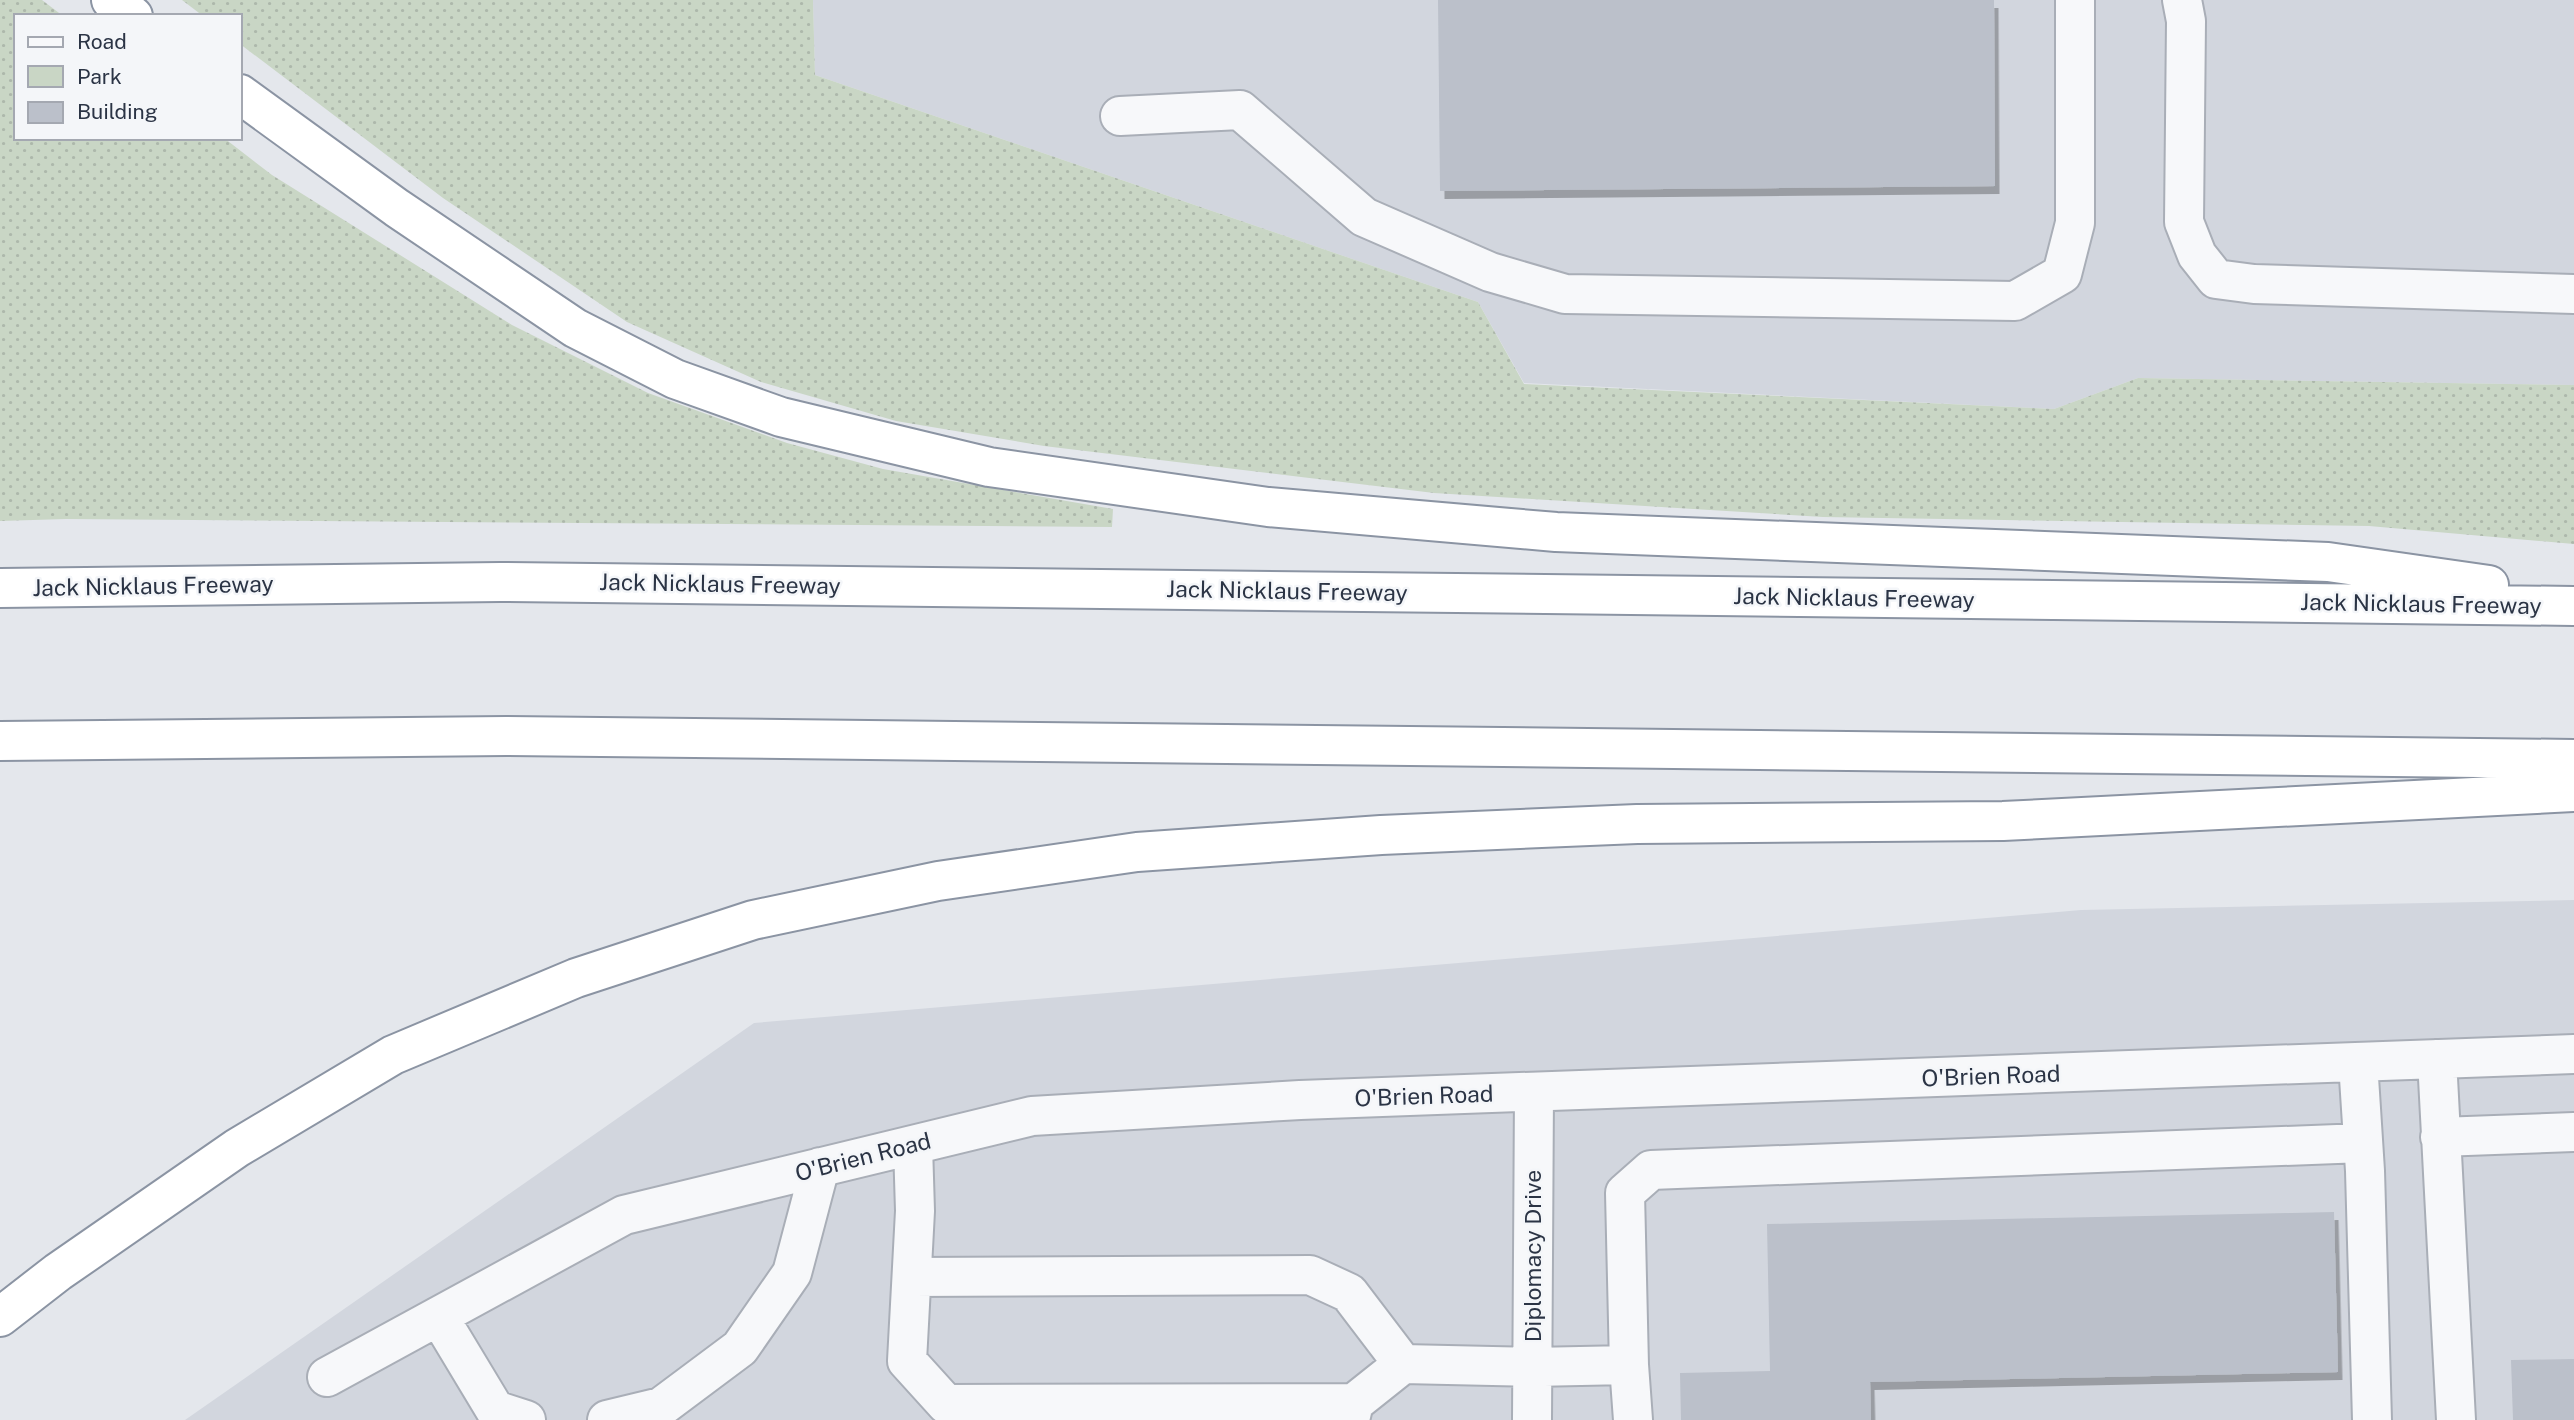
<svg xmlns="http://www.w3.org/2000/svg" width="2574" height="1420" viewBox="0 0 2574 1420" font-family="'Public Sans',sans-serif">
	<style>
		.built { fill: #d2d6de }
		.green { fill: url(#green-dots) }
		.building { fill: #bbc0ca; filter: url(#shadow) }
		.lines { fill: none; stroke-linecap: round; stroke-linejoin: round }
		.minor-casing { stroke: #a9aeb7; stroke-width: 42 }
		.highway-casing { stroke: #8b94a3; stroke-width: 42 }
		.minor { stroke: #f7f8fa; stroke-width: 38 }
		.highway { stroke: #fff; stroke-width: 38 }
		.labels { text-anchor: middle; stroke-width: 5; stroke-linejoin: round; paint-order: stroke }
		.street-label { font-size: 23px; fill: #2b3445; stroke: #f4f6f9 }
	</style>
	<defs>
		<pattern id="green-dots" width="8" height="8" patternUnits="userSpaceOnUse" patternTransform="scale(1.75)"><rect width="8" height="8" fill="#c9d6c5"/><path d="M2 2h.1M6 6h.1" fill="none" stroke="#adb8ab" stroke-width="1.8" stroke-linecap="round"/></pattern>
		<filter id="shadow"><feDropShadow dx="4.5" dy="8" stdDeviation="0" flood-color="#0004"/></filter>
	</defs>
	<rect width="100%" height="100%" fill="#e4e7ec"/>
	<path class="built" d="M 813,0 L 2574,0 L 2574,385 L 2138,378 L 2054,409 L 1524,383 L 1478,302 L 815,75 Z
		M 2574,900 L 2574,1420 L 185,1420 L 754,1023 L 2081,910 Z"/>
	<path class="green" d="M 0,0 L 42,0 L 63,16 L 16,16 L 16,138 L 224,138 L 272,175 L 512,325 L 648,393 L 787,443 L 883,469 L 1113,509 L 1112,527 L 66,519 L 0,521 Z
		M 182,0 L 813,0 L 815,75 L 1478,302 L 1524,384 L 2054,409 L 2138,378 L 2574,385 L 2574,544 L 2369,526 L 1823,517 L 1434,493 L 1044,446 L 896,421 L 761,382 L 627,322 L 443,198 L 240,44 L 240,16 L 203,16 Z"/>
	<path class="building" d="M 1438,0 L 1994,0 L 1995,186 L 1440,191 Z
		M 2334,1212 L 2338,1372 L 1870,1382 L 1871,1420 L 1681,1420 L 1680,1373 L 1770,1371 L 1767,1224 Z
		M 2574,1359 L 2574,1420 L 2513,1420 L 2511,1360 Z"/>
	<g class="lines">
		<defs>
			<path id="minor" d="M 2182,0 L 2186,21 L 2184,222 L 2197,255 L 2216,279 L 2254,284 L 2574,294
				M 1120,116 L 1240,110 L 1364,217 L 1490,272 L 1565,294 L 2015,301 L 2062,274 L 2075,223 L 2075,0
				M 2437,1059 L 2456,1420
				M 2358,1062 L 2365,1171 L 2372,1420
				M 2440,1137 L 2574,1132
				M 913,1145 L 915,1211 L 907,1361 L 946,1404 L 1354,1403
				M 912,1277 L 1310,1275 L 1349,1293 L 1403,1364
				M 439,1317 L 495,1410 L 526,1420
				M 1629,1365 L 1625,1193 L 1651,1170 L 2363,1143
				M 327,1377 L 624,1215 L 1032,1116 L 1300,1100 L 2574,1054
				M 607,1420 L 661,1407 L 740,1348 L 792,1273 L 820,1167
				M 1350,1420 L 1354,1403 L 1403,1364 L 1532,1367 L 1629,1365 L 1633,1420
				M 1532,1420 L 1534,1092"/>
			<path id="highway" d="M 111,0 L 133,16
				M 240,94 L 397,208 L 575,328 L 675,379 L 781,417 L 989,467 L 1268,507 L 1556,532 L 2328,562 L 2489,585
				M 0,588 L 500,582 L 2574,606
				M 0,741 L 506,736 L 2574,759
				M 0,1317 L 58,1272 L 237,1148 L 393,1055 L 576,978 L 753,920 L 938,881 L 1137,852 L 1381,835 L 1637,824 L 2003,821 L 2574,792"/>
		</defs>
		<use href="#minor" class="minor-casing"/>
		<use href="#highway" class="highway-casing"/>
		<use href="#minor" class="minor"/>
		<use href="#highway" class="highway"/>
	</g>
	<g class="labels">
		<g class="street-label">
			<text transform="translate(720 584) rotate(1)" y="8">Jack Nicklaus Freeway</text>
			<text transform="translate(153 586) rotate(-1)" y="8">Jack Nicklaus Freeway</text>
			<text transform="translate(1287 591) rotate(1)" y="8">Jack Nicklaus Freeway</text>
			<text transform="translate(1854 598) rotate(1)" y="8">Jack Nicklaus Freeway</text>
			<text transform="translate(2421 604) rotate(1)" y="8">Jack Nicklaus Freeway</text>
			<text transform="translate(1991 1076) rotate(-2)" y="8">O'Brien Road</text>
			<text transform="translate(1424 1096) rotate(-2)" y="8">O'Brien Road</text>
			<text transform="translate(863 1157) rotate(-14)" y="8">O'Brien Road</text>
			<text transform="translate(1533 1256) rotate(-90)" y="8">Diplomacy Drive</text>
		</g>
	</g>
	<rect x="14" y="14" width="228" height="126" fill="#f4f6f9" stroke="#a4a8b1" stroke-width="2"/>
	<rect x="28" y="37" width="35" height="10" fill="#f7f8fa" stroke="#a4a8b1" stroke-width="2"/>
	<text x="77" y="49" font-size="21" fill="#2b3445">Road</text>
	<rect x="28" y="66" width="35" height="21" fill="#c9d6c5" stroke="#a4a8b1" stroke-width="2"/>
	<text x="77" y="84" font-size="21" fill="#2b3445">Park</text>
	<rect x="28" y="102" width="35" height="21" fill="#bbc0ca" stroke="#a4a8b1" stroke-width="2"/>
	<text x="77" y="119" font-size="21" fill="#2b3445">Building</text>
</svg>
